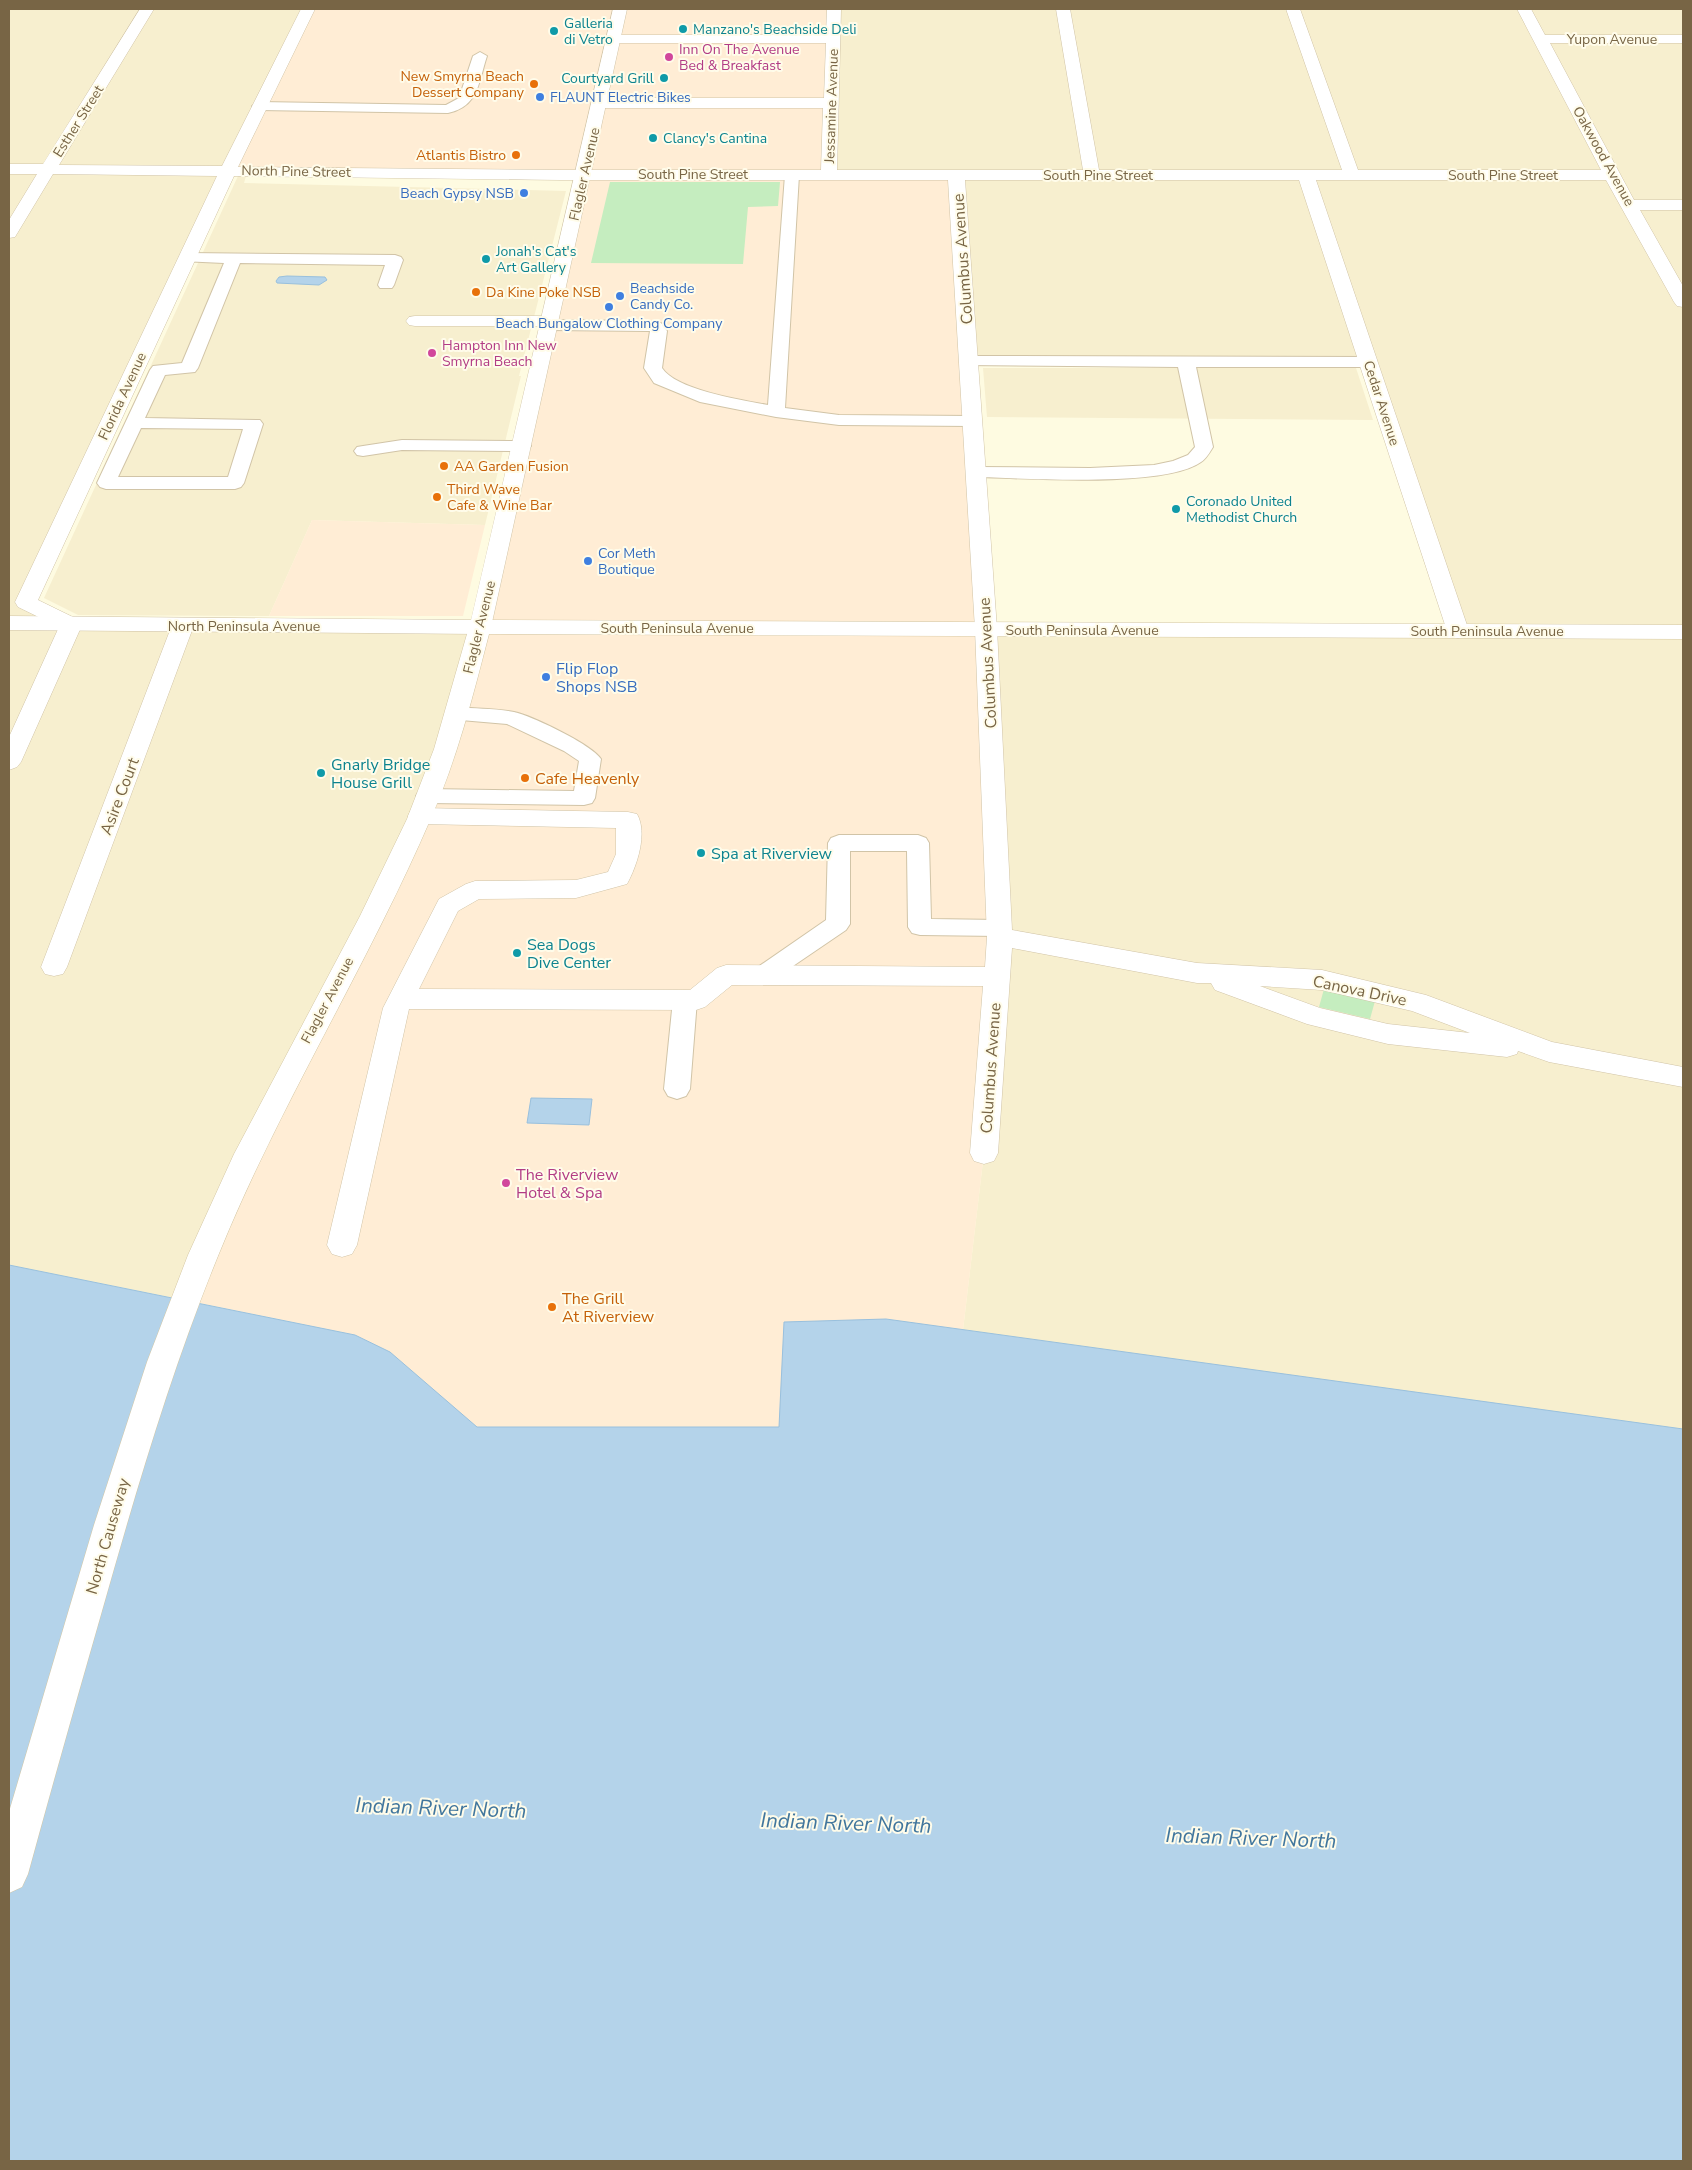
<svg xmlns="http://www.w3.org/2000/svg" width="1692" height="2170" viewBox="0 0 1692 2170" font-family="'Nunito Sans',sans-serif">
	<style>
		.residential { fill: #f7efcf }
		.commercial { fill: #ffedd5 }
		.green { fill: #c5edbf }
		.water { fill: #b4d3ea; stroke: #99c0dd }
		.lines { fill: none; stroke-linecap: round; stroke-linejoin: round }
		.service-casing { stroke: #d1c4a7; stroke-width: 2 }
		.minor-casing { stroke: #d1c4a7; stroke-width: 1 }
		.tertiary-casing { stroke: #d1c4a7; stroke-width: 1 }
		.secondary-casing { stroke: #d4c7a4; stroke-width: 1 }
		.service { fill: #fff; fill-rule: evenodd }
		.minor { fill: #fff; fill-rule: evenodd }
		.tertiary { fill: #fff; fill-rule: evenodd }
		.secondary { fill: #fff; fill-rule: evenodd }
		.culture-dot { fill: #0f9aa8; stroke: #fffcea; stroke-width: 2 }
		.hotel-dot { fill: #d1479c; stroke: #fffcea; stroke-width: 2 }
		.food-dot { fill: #e8710a; stroke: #fffcea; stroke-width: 2 }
		.shop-dot { fill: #3f7fe0; stroke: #fffcea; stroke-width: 2 }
		.labels { text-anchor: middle; stroke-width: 4; stroke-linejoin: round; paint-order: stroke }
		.far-culture-label { font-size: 14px; fill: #0d838f; stroke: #fffcea; text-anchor: start }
		.far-street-label { font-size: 14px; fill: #786545; stroke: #fffcea }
		.far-hotel-label { font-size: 14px; fill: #b23c85; stroke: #fffcea; text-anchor: start }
		.far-food-label { font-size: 14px; fill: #c56008; stroke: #fffcea; text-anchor: start }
		.far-shop-label { font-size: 14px; fill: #366cbe; stroke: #fffcea; text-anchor: start }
		.street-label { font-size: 16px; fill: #786545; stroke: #fffcea }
		.shop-label { font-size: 16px; fill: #366cbe; stroke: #fffcea; text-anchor: start }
		.culture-label { font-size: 16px; fill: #0d838f; stroke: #fffcea; text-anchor: start }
		.food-label { font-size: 16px; fill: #c56008; stroke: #fffcea; text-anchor: start }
		.hotel-label { font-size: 16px; fill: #b23c85; stroke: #fffcea; text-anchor: start }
		.near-water-label { font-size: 21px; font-style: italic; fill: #41769d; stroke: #fffcea }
	</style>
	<rect width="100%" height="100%" fill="#fefbe1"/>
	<path class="residential" d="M 9,9 L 308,9 L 228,171 L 26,602 L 71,625 L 480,627 L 456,714 L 184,1300 L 9,1265 Z
		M 834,9 L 1683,9 L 1683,1429 L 963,1330 L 984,1153 L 986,629 L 1457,632 L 1368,362 L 969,361 L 829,174 Z
		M 238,176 L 246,176 L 244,183 L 566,191 L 519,376 L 521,376 L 485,525 L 312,520 L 269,616 L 78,615 L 44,598 Z
		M 983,368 L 1356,368 L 1373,420 L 987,417 Z"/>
	<path class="commercial" d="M 308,9 L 834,9 L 829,174 L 956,174 L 1000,937 L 984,1153 L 963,1330 L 887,1319 L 779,1427 L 477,1427 L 390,1352 L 355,1335 L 184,1300 L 427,796 L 584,175 L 228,171 Z
		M 312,520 L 485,525 L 463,616 L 269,616 Z"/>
	<path class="green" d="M 610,182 L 780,182 L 778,206 L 748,207 L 743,264 L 591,263 Z
		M 1324,989 L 1375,1001 L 1370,1019 L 1319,1007 Z"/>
	<path class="water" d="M 287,276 L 325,277 L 327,280 L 319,285 L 277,283 L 276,281 L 279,277 Z
		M 531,1098 L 592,1099 L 589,1125 L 527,1123 Z
		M 9,1265 L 355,1335 L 390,1352 L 477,1427 L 779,1427 L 784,1322 L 886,1319 L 1683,1429 L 1683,2161 L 9,2161 Z"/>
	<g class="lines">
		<defs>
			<path id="service" d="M 480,52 L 487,56 C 478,83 479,106 448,113 L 259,110 L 252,106 L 259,102 L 446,105 L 459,98 L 473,56 Z
				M 792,171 L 797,172 L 799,175 L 785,408 L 839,415 L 972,416 L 978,417 L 981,421 L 978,425 L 972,426 L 839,425 L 776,417 L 700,402 L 654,383 L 644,368 L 650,331 L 549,330 L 543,329 L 541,325 L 543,321 L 549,320 L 648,321 L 661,323 L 667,331 L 662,368 C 676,390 742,400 768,405 L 785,175 L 787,172 Z
				M 187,253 L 395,255 L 401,257 L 403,260 L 394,285 L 392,288 L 380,288 L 378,285 L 385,265 L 240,263 L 198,368 L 195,372 L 165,375 L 145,418 L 260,420 L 263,424 L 244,483 L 241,487 L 235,489 L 106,489 L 100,487 L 97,483 L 150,370 L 153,366 L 182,363 L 224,263 L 181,261 L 179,258 L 181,255 ZM 141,428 L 243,429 L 228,477 L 118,477 Z
				M 969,356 L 1368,357 L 1374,358 L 1377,362 L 1374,366 L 1368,367 L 1196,367 L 1213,447 C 1210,452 1206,459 1201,462 C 1166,488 1023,478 976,477 L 970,476 L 967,472 L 970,468 L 976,467 L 1090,468 L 1154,465 L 1173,461 L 1188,455 L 1195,447 L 1178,367 L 963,365 L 960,361 L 963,357 Z
				M 402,440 L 522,441 L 528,442 L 531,446 L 528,450 L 522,451 L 402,450 L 363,456 L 357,455 L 354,451 L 357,447 L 363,446 Z
				M 456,707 C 475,709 495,708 514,712 C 532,716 591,744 601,759 L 595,798 L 592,803 L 584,805 L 427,803 L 419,801 L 416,796 L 419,791 L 427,789 L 574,791 L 579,761 L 564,751 L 507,724 L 449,719 L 446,714 L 449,709 Z
				M 839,835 L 918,835 L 926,838 L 929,843 L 931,919 L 999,920 L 1007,922 L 1011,928 L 1007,934 L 999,936 L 920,935 L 912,933 L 908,927 L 907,851 L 850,851 L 850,924 L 846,930 L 771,981 L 763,984 L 755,981 L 751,975 L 755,969 L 826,920 L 828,843 L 831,838 Z
				M 685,991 L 694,994 L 697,1000 L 690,1089 L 686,1096 L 677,1099 L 668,1096 L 664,1089 L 673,1000 L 676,994 Z"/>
			<path id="minor" d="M 140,9 L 154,9 L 59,165 L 222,166 L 301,9 L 315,9 L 238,167 L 561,170 L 821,170 L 823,108 L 600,108 L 594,106 L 592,103 L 594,100 L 600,98 L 824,98 L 826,43 L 613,43 L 608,42 L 606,39 L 608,36 L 613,35 L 826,35 L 827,9 L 841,9 L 837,170 L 1083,170 L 1056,9 L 1070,9 L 1099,170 L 1342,170 L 1286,9 L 1300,9 L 1358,170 L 1601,170 L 1517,9 L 1531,9 L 1545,35 L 1683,35 L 1683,43 L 1550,43 L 1634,200 L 1683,200 L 1683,210 L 1640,210 L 1683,286 L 1683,307 L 1677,306 L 1674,302 L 1606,180 L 1316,180 L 1469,631 L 1466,636 L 1458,638 L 1450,636 L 1447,631 L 1299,180 L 965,180 L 997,629 L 1012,930 L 1197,963 L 1322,970 L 1426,995 L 1552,1042 L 1683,1067 L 1683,1087 L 1549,1062 L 1518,1051 L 1517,1054 L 1507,1057 L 1388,1044 L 1307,1024 L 1215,990 L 1211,983 L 1197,983 L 1012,948 L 998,1153 L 994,1161 L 984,1164 L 974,1161 L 970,1153 L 983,986 L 732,985 L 705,1007 L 696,1010 L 409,1009 L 357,1245 L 352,1254 L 342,1257 L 332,1254 L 327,1245 L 383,1008 L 439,899 L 466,884 L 475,881 L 576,880 L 608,872 L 616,854 L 616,828 L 420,824 L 411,822 L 408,816 L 411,810 L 420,808 L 628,812 L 637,814 C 648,833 637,866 627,884 L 576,898 L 479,899 L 458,911 L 419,989 L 690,990 L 717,968 L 726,965 L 985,967 L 987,937 L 975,629 L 948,180 L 561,180 L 234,176 L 38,600 L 79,620 L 82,625 L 21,762 L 17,767 L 9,770 L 9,737 L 59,627 L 18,607 L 15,602 L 217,176 L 53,174 L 15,237 L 9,238 L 9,220 L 37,174 L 9,174 L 9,164 L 43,164 ZM 1260,986 L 1322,990 L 1412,1011 L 1470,1033 L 1388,1024 L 1320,1008 Z
				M 415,316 L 550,316 L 556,317 L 559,321 L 556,325 L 550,326 L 415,326 L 409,325 L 406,321 L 409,317 Z
				M 183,618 L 191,620 L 194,625 L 67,967 L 63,974 L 54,976 L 45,974 L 41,967 L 172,625 L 175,620 Z"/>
			<path id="tertiary" d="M 613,9 L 627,9 L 491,627 L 488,632 L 480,634 L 9,630 L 9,616 L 471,620 Z"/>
			<path id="secondary" d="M 480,620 L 1683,625 L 1683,639 L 489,634 C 473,696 457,759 431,818 C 367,967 279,1105 218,1256 C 171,1371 136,1491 102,1611 C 77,1698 52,1786 28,1874 L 22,1887 L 9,1893 L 9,1812 L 94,1525 L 147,1362 L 188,1255 L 234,1154 L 360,916 L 407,819 L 434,749 L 469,627 L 472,622 Z"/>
		</defs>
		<use href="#service" class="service-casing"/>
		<use href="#minor" class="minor-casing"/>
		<use href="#tertiary" class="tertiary-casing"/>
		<use href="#secondary" class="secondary-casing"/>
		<use href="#service" class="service"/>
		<use href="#minor" class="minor"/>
		<use href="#tertiary" class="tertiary"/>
		<use href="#secondary" class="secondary"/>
	</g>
	<g class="culture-dot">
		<circle cx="683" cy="29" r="5"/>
		<circle cx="554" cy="31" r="5"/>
		<circle cx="664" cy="78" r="5"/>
		<circle cx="653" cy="138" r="5"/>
		<circle cx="486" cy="259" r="5"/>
		<circle cx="1176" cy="509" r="5"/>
		<circle cx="321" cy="773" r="5"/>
		<circle cx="701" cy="853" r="5"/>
		<circle cx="517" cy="953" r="5"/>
	</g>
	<g class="hotel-dot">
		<circle cx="669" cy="57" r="5"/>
		<circle cx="432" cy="353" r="5"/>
		<circle cx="506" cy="1183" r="5"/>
	</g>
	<g class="food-dot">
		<circle cx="534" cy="84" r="5"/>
		<circle cx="516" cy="155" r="5"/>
		<circle cx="476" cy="292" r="5"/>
		<circle cx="444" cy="466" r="5"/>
		<circle cx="437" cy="497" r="5"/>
		<circle cx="525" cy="778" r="5"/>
		<circle cx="552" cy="1307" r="5"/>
	</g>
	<g class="shop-dot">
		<circle cx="540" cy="97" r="5"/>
		<circle cx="524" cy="193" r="5"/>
		<circle cx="620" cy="296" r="5"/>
		<circle cx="609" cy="307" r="5"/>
		<circle cx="588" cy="561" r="5"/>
		<circle cx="546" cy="677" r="5"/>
	</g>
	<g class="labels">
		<g class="far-culture-label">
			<text x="564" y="28">Galleria<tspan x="564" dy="16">di Vetro</tspan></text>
			<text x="693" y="34">Manzano's Beachside Deli</text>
			<text x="654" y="83" text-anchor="end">Courtyard Grill</text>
			<text x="663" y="143">Clancy's Cantina</text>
			<text x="496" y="256">Jonah's Cat's<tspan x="496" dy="16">Art Gallery</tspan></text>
			<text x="1186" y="506">Coronado United<tspan x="1186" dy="16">Methodist Church</tspan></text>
		</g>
		<g class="far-street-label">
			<text x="1612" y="44">Yupon Avenue</text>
			<text transform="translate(831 106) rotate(-88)" y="5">Jessamine Avenue</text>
			<text transform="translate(78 121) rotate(-58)" y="5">Esther Street</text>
			<text transform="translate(1604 156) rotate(61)" y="5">Oakwood Avenue</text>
			<text transform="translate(296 171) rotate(1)" y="5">North Pine Street</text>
			<text transform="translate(584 174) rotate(-77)" y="5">Flagler Avenue</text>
			<text x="693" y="179">South Pine Street</text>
			<text x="1098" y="180">South Pine Street</text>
			<text x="1503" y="180">South Pine Street</text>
			<text transform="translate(122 396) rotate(-65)" y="5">Florida Avenue</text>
			<text transform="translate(1382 403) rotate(72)" y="5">Cedar Avenue</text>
			<text x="244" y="631">North Peninsula Avenue</text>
			<text transform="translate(479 627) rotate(-76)" y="5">Flagler Avenue</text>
			<text x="677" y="633">South Peninsula Avenue</text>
			<text x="1082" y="635">South Peninsula Avenue</text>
			<text x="1487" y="636">South Peninsula Avenue</text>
			<text transform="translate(327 1000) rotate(-62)" y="5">Flagler Avenue</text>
		</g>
		<g class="far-hotel-label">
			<text x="679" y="54">Inn On The Avenue<tspan x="679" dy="16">Bed &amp; Breakfast</tspan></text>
			<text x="442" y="350">Hampton Inn New<tspan x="442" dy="16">Smyrna Beach</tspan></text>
		</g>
		<g class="far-food-label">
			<text x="524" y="81" text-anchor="end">New Smyrna Beach<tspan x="524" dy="16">Dessert Company</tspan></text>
			<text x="506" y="160" text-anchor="end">Atlantis Bistro</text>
			<text x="486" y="297">Da Kine Poke NSB</text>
			<text x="454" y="471">AA Garden Fusion</text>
			<text x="447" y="494">Third Wave<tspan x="447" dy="16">Cafe &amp; Wine Bar</tspan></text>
		</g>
		<g class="far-shop-label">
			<text x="550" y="102">FLAUNT Electric Bikes</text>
			<text x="514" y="198" text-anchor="end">Beach Gypsy NSB</text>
			<text x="630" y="293">Beachside<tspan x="630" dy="16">Candy Co.</tspan></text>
			<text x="609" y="328" text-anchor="middle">Beach Bungalow Clothing Company</text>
			<text x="598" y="558">Cor Meth<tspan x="598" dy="16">Boutique</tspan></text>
		</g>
		<g class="street-label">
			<text transform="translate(962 259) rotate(-94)" y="6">Columbus Avenue</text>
			<text transform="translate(987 663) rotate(-93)" y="6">Columbus Avenue</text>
			<text transform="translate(119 796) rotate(-69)" y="6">Asire Court</text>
			<text transform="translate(1360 990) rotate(12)" y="6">Canova Drive</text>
			<text transform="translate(990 1068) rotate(-86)" y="6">Columbus Avenue</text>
			<text transform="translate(107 1536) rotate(-74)" y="6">North Causeway</text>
		</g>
		<g class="shop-label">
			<text x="556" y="674">Flip Flop<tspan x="556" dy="18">Shops NSB</tspan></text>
		</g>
		<g class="culture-label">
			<text x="331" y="770">Gnarly Bridge<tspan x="331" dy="18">House Grill</tspan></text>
			<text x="711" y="859">Spa at Riverview</text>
			<text x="527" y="950">Sea Dogs<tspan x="527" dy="18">Dive Center</tspan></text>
		</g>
		<g class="food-label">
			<text x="535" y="784">Cafe Heavenly</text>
			<text x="562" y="1304">The Grill<tspan x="562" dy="18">At Riverview</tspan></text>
		</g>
		<g class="hotel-label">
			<text x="516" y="1180">The Riverview<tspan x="516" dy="18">Hotel &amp; Spa</tspan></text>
		</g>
		<g class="near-water-label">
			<text transform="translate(441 1808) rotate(2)" y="7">Indian River North</text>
			<text transform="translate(846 1823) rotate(2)" y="7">Indian River North</text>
			<text transform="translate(1251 1838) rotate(2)" y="7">Indian River North</text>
		</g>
	</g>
	<rect width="1692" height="2170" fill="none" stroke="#786545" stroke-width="20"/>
</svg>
